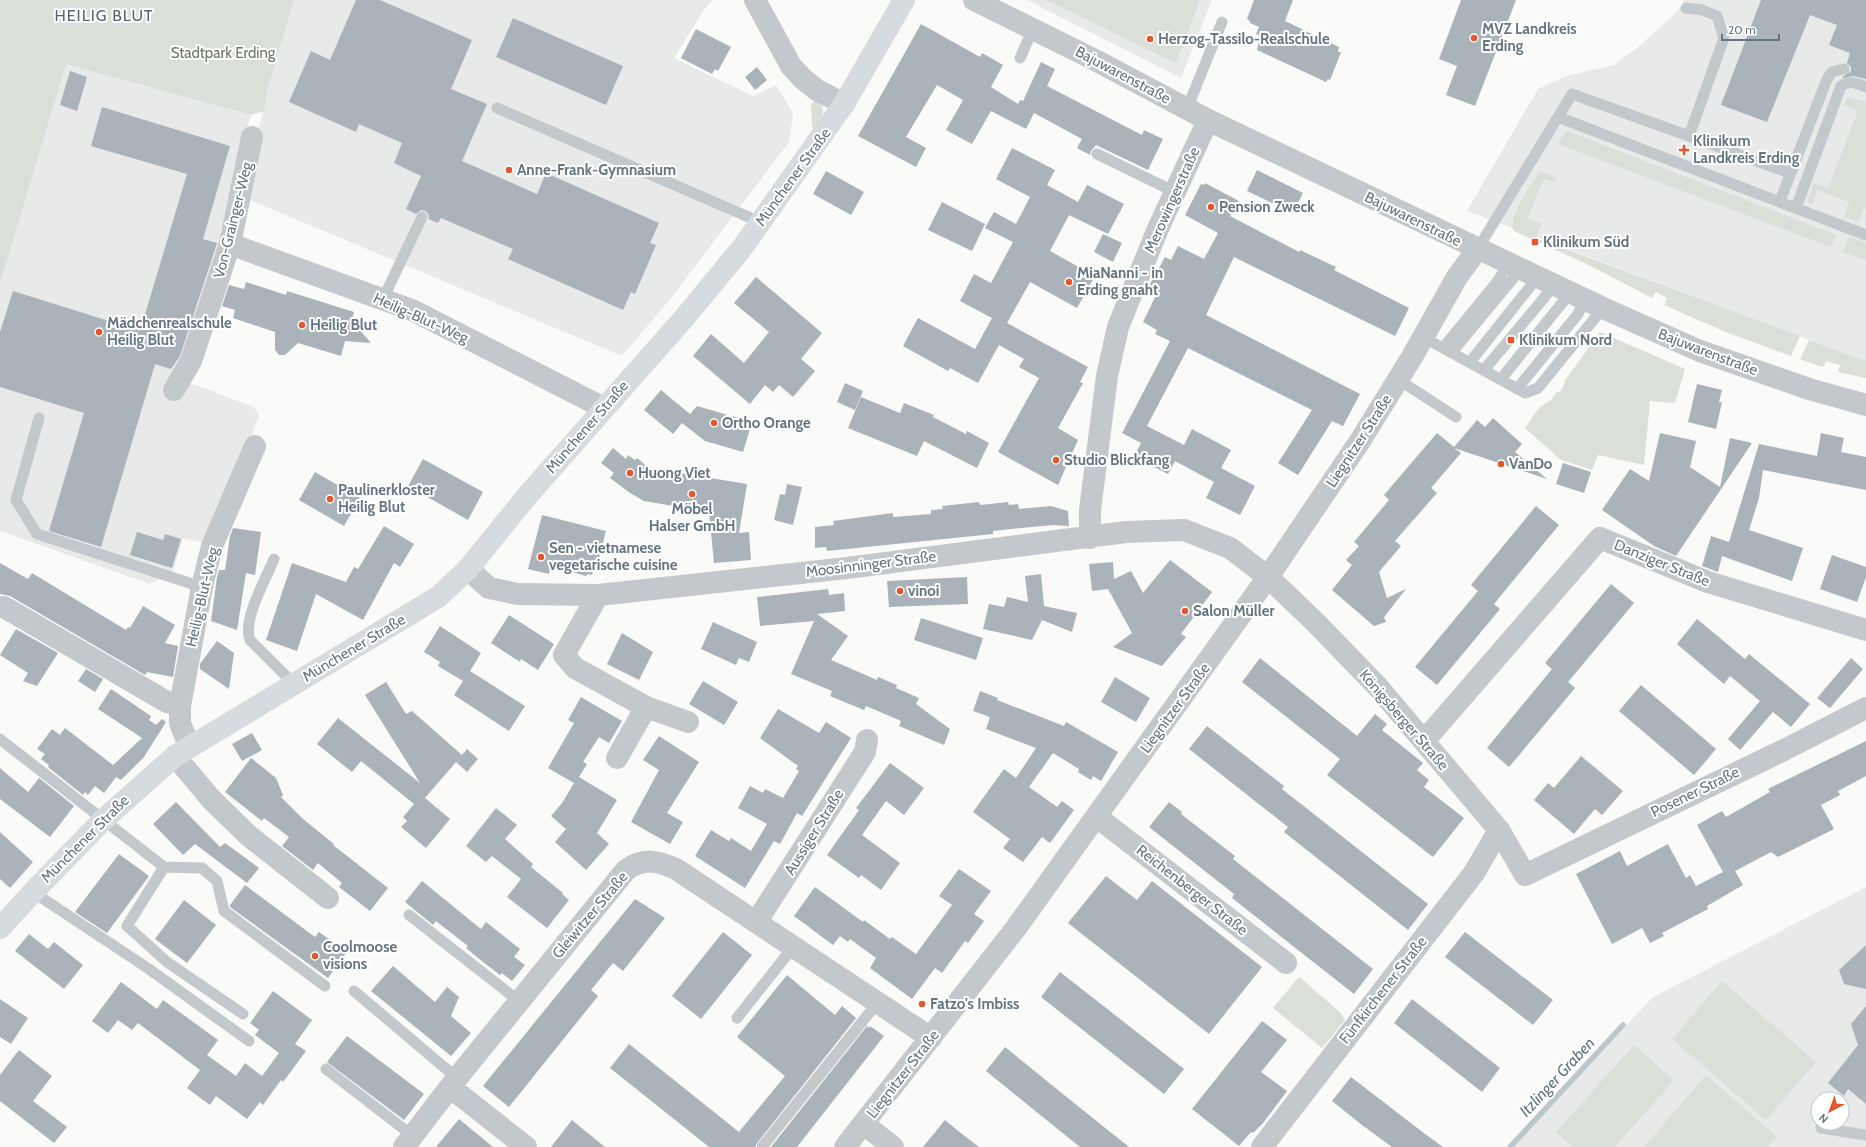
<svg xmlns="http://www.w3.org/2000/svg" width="1866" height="1147" font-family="Cabin,sans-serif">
	<rect width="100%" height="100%" fill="#fafaf8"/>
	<path fill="#e8e9e9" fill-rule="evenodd" d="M294,0H713L703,11L674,58L753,96L776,85L793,113L789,142L672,297L622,356L245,198L267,91Z
		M1027,0H1212L1181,78Z
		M1683,0H1866V361L1467,211L1538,89L1566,76L1614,65L1638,47L1675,14L1683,4Z
		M66,64L251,115L221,233L229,236L182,380L254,407L259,416L214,527L201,542L183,538L173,571L150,584L0,531V284Z
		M1866,887V1147H1512L1653,997ZM1818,1099H1842V1123H1818Z"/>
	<path fill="#dadfd7" d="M0,0H294L267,91L264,111L251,115L66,64L0,284Z
		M1046,0H1200L1176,63Z
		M1848,97L1866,102V209L1864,208L1858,222L1844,217L1849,202L1818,190L1812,205L1807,202L1814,183L1828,188L1858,111L1844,105Z
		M816,99C828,109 822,118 816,130L812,127L811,105Z
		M1567,131L1836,235L1831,247L1558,144Z
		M1540,171L1557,178L1554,182L1543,179L1528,218L1541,224L1536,238L1800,336L1791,356L1728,333L1664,305L1667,298L1656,292L1652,298L1593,267L1514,231C1506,218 1533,183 1540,171Z
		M1849,237L1866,243V260L1843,252Z
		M1600,332L1685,369L1675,403L1650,401L1644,465L1598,455L1592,470L1561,460L1525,428L1539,408L1551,400L1557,392H1560L1565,383L1564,382Z
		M1809,340L1866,361V378L1838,372L1840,365L1826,361L1824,366L1822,367L1800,359Z
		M1299,977L1341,1013L1345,1020L1322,1048L1273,1008Z
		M1722,981L1816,1062L1766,1120L1672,1039Z
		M1634,1045L1674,1080L1615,1147H1573L1556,1132Z
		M1706,1075L1777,1137L1768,1147H1644Z"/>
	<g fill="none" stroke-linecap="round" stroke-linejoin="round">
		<path stroke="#bbc7cb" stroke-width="5.5" d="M1510,1147L1623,1025"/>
	</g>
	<path fill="#aab3b9" d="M356,0H380L472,40L451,89L487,104L462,161L537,194L546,173L659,223L650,243L656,245L635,294L631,292L623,310L508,259L513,249L441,218L438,223L429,219L428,213L425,211L421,210L416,214L406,209L421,176L394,163L402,143L359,124L356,132L289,102L311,51L330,60Z
		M1254,0H1293L1285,21L1339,47L1338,52H1341L1330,80L1328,79L1326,82L1257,50L1260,36L1256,34L1259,27L1250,23V21L1247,19Z
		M1461,0H1516L1475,106L1446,95L1457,66L1439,59Z
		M1761,0H1866V79L1853,76L1841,78L1851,71V67L1847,63L1850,53L1829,45L1837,25L1810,15L1767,122L1721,105Z
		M513,18L623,66L606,105L496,57Z
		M921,24L980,57L982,53L1003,65L991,87L1018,104L1020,100L1023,101L1041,62L1055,69L1047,86L1142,135L1144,130L1163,139L1148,170L1096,145L1091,151L1090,155L1077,148L1082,139L1034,113L1026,129L991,111L972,144L946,130L963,100L937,85L906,137L926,148L916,167L858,136Z
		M696,29L731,47L718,71L715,69L712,74L681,58Z
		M757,67L767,80L755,90L745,77Z
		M70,71L87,77L77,111L60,105Z
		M102,107L230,146L203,239L217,243L180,356L171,369L155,364L101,547L49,531L84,413L0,387V332L13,291L112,322V320L141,328L187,174L91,146Z
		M1012,148L1055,170L1047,185L1078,202L1087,185L1124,204L1108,234L1069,215L1050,251L1095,276L1077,308L1030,282L1007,323L1088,367L1080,382L1083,383L1058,428L1078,440L1058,485L998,452L1039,378L1019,367L1024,359L999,345L978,383L950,368L948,371L903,346L918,318L975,349L992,318L960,301L974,274L991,283L1013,242L985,228L994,212L1016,224L1030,197L996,179Z
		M1257,170L1303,193L1293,213L1247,191Z
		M826,171L864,192L851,215L813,194Z
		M1205,183L1239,201L1230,216L1299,252L1300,250L1336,267L1334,270L1409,308L1395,336L1234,257L1206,315L1360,394L1343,426L1332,421L1298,475L1278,463L1312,410L1188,348L1147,426L1184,445L1192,429L1231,450L1221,468L1255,486L1240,515L1206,498L1214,482L1175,461L1168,474L1134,457L1141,443L1122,433L1170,341L1155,334L1157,330L1143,322L1158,291L1149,286L1165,257L1171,260L1178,246L1204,259L1218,233L1185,215L1201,184L1204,185Z
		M942,202L985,224L972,251L928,230Z
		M1103,234L1122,243L1113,262L1094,252Z
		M756,277L822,333L801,359L815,371L793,397L779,385L773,392L765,385L750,404L693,356L711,334L744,363L769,332L734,303Z
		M246,282L286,295L287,291L354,312L352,321L371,343L345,341L341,356L298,343L285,355H279L275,350V332L233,318L235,310L222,306L229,285L244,289Z
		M845,383L863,391L855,410L837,402Z
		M1697,384L1722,390L1719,402H1722L1716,429L1688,422Z
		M661,390L690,414L697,406L752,422L743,452L705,441L682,423L673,434L644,410Z
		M861,397L900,413L904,403L934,415L933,417L966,434L967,431L989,443L977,468L924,441L917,456L848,428Z
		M1493,418L1522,444L1515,452L1547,479L1454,448L1461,453L1431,488L1437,493L1395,541L1401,546L1379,572L1387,598L1406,589L1384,617L1386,622L1374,626L1332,590L1352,565L1346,560L1359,546L1354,542L1389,500L1384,495L1437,433L1454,447L1477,420L1485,427Z
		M1660,433L1696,441L1690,467L1720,487L1730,438L1752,443L1676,556L1654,546L1602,510L1630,469L1649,481Z
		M1821,433L1844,438L1841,452L1866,457V490L1763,470L1759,498L1749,530L1803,548L1792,581L1722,556L1718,572L1702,566L1711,536L1729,542L1759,444L1817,456Z
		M613,448L626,459L628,455L635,460L637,458L649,468L747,484L739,533L749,532L751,560L714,563L709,512L644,501L630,493L610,478L614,473L601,463Z
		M423,459L483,492L468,520L408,486Z
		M1563,463L1591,472L1584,493L1556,484Z
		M315,472L360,498L344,526L299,500Z
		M787,484L802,487L793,525L774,520L780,494L785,495Z
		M979,502L980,505L1008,502L1009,505L1018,504L1019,509L1051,506L1068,511L1069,526L1053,525L1021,528L993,531V534L827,551L826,547L815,548V527L834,525L833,521L893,513V517L931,514V510L943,509L942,506Z
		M1536,506L1559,525L1494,604L1500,609L1437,685L1415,667L1478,591L1471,585Z
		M542,515L606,531L598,562L596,561L592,575L588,574L586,576L551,566L549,574L528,569Z
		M384,526L414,544L400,567L394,563L363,620L316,594L297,651L266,640L292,563L346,582L354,567L358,569Z
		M233,528L261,532L255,575L246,573L237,630L211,621L217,577L219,570H225L230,536Z
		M137,532L163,540L165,534L181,539L172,568L130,555Z
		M1832,555L1866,567V577L1857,602L1820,589Z
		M1170,560L1212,592L1181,634L1186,637L1162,666L1113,647L1132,633L1108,589L1092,591L1089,564L1113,562L1114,579L1131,571L1143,593Z
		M0,563L28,579L32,573L126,630L128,627L130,628L143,606L175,625L165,643L178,646L173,677L147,672L145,675L10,596L0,594Z
		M1041,574L1044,606L1077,613L1072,632L1042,620L1032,640L983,629L989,604L1004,607L1007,597L1028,602L1025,576Z
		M967,577L968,604L889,607L887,581Z
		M1611,584L1634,603L1568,682L1575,688L1509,767L1487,748L1552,669L1545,663Z
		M828,589L829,595L844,593L845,611L817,614L848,636L831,660L877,680L878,677L897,685L896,688L919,698L916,704L950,729L944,745L899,726L901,721L866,706L864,710L830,696L832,691L791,674L814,621L760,626L757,597Z
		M509,615L554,644L538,670L521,659L520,662L491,643Z
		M921,618L983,638L976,660L914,640Z
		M1697,619L1745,659L1749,654L1810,704L1791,727L1773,712L1740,750L1728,739L1760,701L1730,676L1724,684L1677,644Z
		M713,622L757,642L749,662L739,658L736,665L701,649Z
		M440,626L481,653L470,671L525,706L509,731L454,695L463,681L438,666L440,662L424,652Z
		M16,629L58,653L37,686L23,681L28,673L0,655Z
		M622,633L653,652L639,680L607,664Z
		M217,641L234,653L229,689L200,669V664Z
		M1260,658L1357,736L1375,714L1387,724L1382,730L1423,763L1417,770L1429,780L1424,787L1464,818L1433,857L1327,775L1340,759L1242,682Z
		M1851,658L1863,669L1830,708L1817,698Z
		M86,669L103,679L95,692L78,681Z
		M1115,677L1150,698L1136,722L1101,702Z
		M703,681L738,702L724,725L689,704Z
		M386,682L406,714L412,711L462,755L467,749L478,759L467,772L456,762L425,798L450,819L426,848L401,827L407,821L403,817L414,804L361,761L352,772L317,744L338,718L420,783L365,695Z
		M1641,685L1716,749L1694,775L1619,711Z
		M111,689L151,716L149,720L156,725L162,719L166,722L144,757L121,780L116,777L104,793L95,786L88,795L85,792L83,795L48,767L49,765L41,759L45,754L37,749L52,729L60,735L65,728L113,765L142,738L98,709Z
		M980,691L998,698L997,700L1064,726L1066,722L1118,752L1101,781L1093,776L1091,780L1078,772L1079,769L1053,753L1029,787L1057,807L1062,801L1074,810L1050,843L1042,837L1023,862L1003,848L1010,839L973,812L1004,769L1016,778L1036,748L986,729L990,717L973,711Z
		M581,697L622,721L609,743L599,737L583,762L587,764L579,777L617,800L597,833L609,844L586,870L555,842L566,829L551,816L562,803L574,783L548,768L574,723L568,720Z
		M778,709L819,733L826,722L851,738L802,816L797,813L780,844L774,841L745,888L695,856L711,830L729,841L731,838L751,851L767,824L738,808L750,786L763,793L765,789L783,798L799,771L796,769L798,766L760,738Z
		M1207,726L1284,786L1282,789L1428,904L1408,930L1284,832L1288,827L1189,749Z
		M252,733L262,750L242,761L232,744Z
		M659,736L699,762L667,813L683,822L670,844L631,822L659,770L643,760Z
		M1866,741V776L1838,791L1840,795L1821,805L1834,829L1778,857L1771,852L1735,871L1743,885L1707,906L1708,909L1662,933L1664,936L1650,943L1642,928L1612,944L1576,874L1620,851L1627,866L1668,844L1686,878L1690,875L1696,886L1723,872L1697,825L1722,811L1726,817L1770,792L1768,789Z
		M1581,756L1623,791L1602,815L1595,809L1574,834L1534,800L1548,783L1554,788Z
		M251,758L276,778L283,795L281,797L303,819L334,844L333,845L388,888L370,911L339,887L342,883L318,863L313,870L282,846L289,837L264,818L262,821L225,792Z
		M890,763L924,788L904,815L886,801L862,835L900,863L881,890L861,875L859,878L827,855L859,810L856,808Z
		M0,768L28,792L39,778L74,806L50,837L0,799Z
		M176,802L220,847L225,843L259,868L247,883L195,844L183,855L153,824Z
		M1169,802L1182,812L1181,814L1235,856L1233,859L1373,969L1354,994L1232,898L1234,894L1149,827Z
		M496,808L517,825L505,839L533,864L531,867L563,893L562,894L569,900L547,928L507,897L521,879L492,856L486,862L466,846Z
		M0,832L33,862L10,888L0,879Z
		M119,854L149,876L107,933L75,912Z
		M959,869L991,891L974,914L984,921L968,943L965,941L942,973L935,968L912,999L870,968L876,958L850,939L848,942L840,936L833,945L794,916L815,887L863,922L864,920L890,939L892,937L916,954L952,905L939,896Z
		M1106,876L1137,900L1152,881L1262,967L1209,1034L1068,923Z
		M422,881L481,929L486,922L520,949L514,957L525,965L512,981L502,973L500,975L483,962L466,948L468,946L436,921L433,925L405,902Z
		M245,885L315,937L319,932L347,952L328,978L230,907V905Z
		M635,899L665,918L623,971L613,963L591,990L598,996L509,1107L483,1086Z
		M184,900L216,925L187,963L155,939Z
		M723,932L752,955L701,1019L672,996Z
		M1465,932L1553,1000L1533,1025L1445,957Z
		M29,934L48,949L54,942L83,965L64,989L15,951Z
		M1866,945V989L1844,984L1839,970Z
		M393,966L435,1002L447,987L459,997L451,1016L471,1033L451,1056L371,991Z
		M1060,972L1184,1069L1164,1094L1041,997Z
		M787,975L835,1015L842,1006L856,1018L757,1143L755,1147H709L610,1068L629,1044L739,1132L785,1076L737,1037Z
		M121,982L157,1009L163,1000L218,1040L207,1055L236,1076L245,1063L262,1076L279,1053L255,1035L259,1030L250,1023L273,991L312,1020L295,1044L306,1051L283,1082L281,1080L263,1105L260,1102L247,1119L216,1096L210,1105L187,1088L200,1070L138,1023L132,1030L118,1020L108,1033L92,1021Z
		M0,999L28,1018L11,1044L0,1037Z
		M1412,999L1500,1068L1482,1092L1394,1023Z
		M1866,1006V1104L1848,1089L1844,1096L1828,1083L1858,1045L1851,1024Z
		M1262,1021L1287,1040L1261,1072L1287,1091L1263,1123L1253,1133L1251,1132L1239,1146L1192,1109Z
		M867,1026L869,1028L870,1026L884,1036L797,1147H771Z
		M347,1036L424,1094L404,1120L327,1062Z
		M1005,1047L1079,1107L1129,1147H1080L1060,1131L986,1071Z
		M19,1050L52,1076L33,1101L67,1127L54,1143L0,1101V1075Z
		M1351,1077L1425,1134L1443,1147H1392L1362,1125L1332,1101Z
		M459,1119L493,1147H436Z
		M572,1120L584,1130L605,1147H551Z
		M945,1120L957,1130L979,1147H923Z"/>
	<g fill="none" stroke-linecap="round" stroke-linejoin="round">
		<path stroke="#c3c8cc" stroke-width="11" d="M1020,58L1033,29
			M497,108L760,222
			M1187,109L1222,22
			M1558,117L1866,235
			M1689,136L1784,171
			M1097,154L1175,192
			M1780,201L1827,79L1832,72L1844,69
			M1796,208L1841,86C1850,80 1856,83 1866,87
			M1477,250L1572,94L1689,136L1724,38L1717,16L1702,10L1686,8
			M383,299L422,217
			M1423,337L1525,393L1538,388L1603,308
			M1443,348L1497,282L1508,264
			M1452,352L1520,270
			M1470,362L1537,278
			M1484,370L1544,298L1553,285
			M1501,379L1570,293
			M1399,380L1456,417
			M1517,389L1578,314L1585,300
			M39,418L16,500L37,534L202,587
			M274,559C266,579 242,620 250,640L294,684
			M0,739L164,867L202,868L217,881L224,911L325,986
			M164,867L127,926L167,962L243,1014
			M33,892L149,969L249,1041
			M409,915L519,1001
			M354,991L457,1078
			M737,1018L794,946
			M326,1069L413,1136
			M1821,1128L1866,1135
			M762,1147L878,1002"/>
		<path stroke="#c3c8cc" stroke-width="22" d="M755,0L791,66L803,79L817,90L844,104
			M974,0L1097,61L1208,120L1603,308L1700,351L1809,389L1866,405
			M230,244L412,310L604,408
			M174,390L191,361L230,244L252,137
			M1090,538V510L1107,376L1118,327L1157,231L1208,120
			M468,569L489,588L518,594L598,595L847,568L1126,532L1184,530L1230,548L1268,577L1315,622L1378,687L1499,830L1525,875L1784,750L1866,708
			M598,595L564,655L575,668L646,707L688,722
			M4,607L167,702L180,706
			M1424,741L1600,538L1708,582L1866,630
			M189,746L180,723V706L202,587L212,546L255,446
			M175,756L211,799L249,836L328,898
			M617,758L646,707
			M1097,817L1286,963
			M757,921L865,752L867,740
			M450,1087L526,1147
			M864,1124L893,1147
			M404,1147L457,1078L626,870C644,857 658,861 676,869L931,1038
			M845,1147L1016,928L1268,577L1360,441L1412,357L1457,277L1477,250
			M1262,1147L1474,873L1499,830"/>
		<path stroke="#d6dbdf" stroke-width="22" d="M0,928L33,892L103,820L175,756L438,597L468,569L527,496L685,317L742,248L844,104L904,0"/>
	</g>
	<g fill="#e4572e" stroke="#fff" stroke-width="1.5">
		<circle cx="1474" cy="38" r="4"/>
		<circle cx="1150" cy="39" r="4"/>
		<path d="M1682 144h4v4h4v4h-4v4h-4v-4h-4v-4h4z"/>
		<circle cx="509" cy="170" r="4"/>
		<circle cx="1211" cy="207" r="4"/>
		<rect x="1531" y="238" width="8" height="8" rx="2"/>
		<circle cx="1069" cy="282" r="4"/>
		<circle cx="302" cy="325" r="4"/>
		<circle cx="99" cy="332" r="4"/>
		<rect x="1507" y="336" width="8" height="8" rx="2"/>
		<circle cx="714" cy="423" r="4"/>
		<circle cx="1056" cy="460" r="4"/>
		<circle cx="1501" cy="464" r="4"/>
		<circle cx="630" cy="473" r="4"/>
		<circle cx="692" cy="494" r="4"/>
		<circle cx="330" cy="499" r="4"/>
		<circle cx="541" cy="557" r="4"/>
		<circle cx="900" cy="591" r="4"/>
		<circle cx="1185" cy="611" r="4"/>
		<circle cx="315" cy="956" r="4"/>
		<circle cx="922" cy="1004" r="4"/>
	</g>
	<g text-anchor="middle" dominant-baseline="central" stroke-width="4" stroke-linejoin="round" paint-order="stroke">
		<g font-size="15" font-weight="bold" fill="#657683" stroke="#fff" text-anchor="start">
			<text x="1482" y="29">MVZ Landkreis<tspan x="1482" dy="17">Erding</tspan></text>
			<text x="1158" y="39">Herzog-Tassilo-Realschule</text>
			<text x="1693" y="141">Klinikum<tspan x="1693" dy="17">Landkreis Erding</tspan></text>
			<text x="517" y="170">Anne-Frank-Gymnasium</text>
			<text x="1219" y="207">Pension Zweck</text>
			<text x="1543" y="242">Klinikum Süd</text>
			<text x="1077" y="273">MiaNanni - in<tspan x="1077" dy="17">Erding gnaht</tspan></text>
			<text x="107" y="323">Mädchenrealschule<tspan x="107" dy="17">Heilig Blut</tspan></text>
			<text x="310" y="325">Heilig Blut</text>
			<text x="1519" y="340">Klinikum Nord</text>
			<text x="722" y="423">Ortho Orange</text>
			<text x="1064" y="460">Studio Blickfang</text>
			<text x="1509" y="464">VanDo</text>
			<text x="638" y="473">Huong Viet</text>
			<text x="338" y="490">Paulinerkloster<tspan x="338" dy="17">Heilig Blut</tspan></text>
			<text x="692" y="509" text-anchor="middle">Möbel<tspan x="692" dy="17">Halser GmbH</tspan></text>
			<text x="549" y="548">Sen - vietnamese<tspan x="549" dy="17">vegetarische cuisine</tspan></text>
			<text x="908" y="591">vinoi</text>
			<text x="1193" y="611">Salon Müller</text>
			<text x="323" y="947">Coolmoose<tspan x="323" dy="17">visions</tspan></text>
			<text x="930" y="1004">Fatzo's Imbiss</text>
		</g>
		<g font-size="15" fill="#687a64" stroke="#fff">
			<text x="223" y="53">Stadtpark Erding</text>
		</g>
		<g font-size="15" fill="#657683" stroke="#fff">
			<text transform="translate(1123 75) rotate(28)">Bajuwarenstraße</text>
			<text transform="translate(793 177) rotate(-54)">Münchener Straße</text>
			<text transform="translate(1172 200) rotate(-66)">Merowingerstraße</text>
			<text transform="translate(1413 219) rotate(26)">Bajuwarenstraße</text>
			<text transform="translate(233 220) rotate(-76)">Von-Grainger-Weg</text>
			<text transform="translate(421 318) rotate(24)">Heilig-Blut-Weg</text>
			<text transform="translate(1708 352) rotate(21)">Bajuwarenstraße</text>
			<text transform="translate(587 427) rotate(-49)">Münchener Straße</text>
			<text transform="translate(1359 441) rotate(-57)">Liegnitzer Straße</text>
			<text transform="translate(1662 563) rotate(22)">Danziger Straße</text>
			<text transform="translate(871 564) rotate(-7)">Moosinninger Straße</text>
			<text transform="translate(202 597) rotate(-77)">Heilig-Blut-Weg</text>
			<text transform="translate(354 648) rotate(-31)">Münchener Straße</text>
			<text transform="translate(1175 708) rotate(-54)">Liegnitzer Straße</text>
			<text transform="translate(1404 720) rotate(49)">Königsberger Straße</text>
			<text transform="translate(1695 792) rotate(-26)">Posener Straße</text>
			<text transform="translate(814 832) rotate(-58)">Aussiger Straße</text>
			<text transform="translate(85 839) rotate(-45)">Münchener Straße</text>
			<text transform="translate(1192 890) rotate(38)">Reichenberger Straße</text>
			<text transform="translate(590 915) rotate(-50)">Gleiwitzer Straße</text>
			<text transform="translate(1383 990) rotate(-52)">Fünfkirchener Straße</text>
			<text transform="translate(903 1074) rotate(-52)">Liegnitzer Straße</text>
		</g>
		<g font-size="16" letter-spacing="1" fill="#57646e" stroke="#fff">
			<text x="104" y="15">HEILIG BLUT</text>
		</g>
		<g font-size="16" font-style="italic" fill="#60757c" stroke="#fff">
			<text transform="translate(1557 1077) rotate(-47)">Itzlinger Graben</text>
		</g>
	</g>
	<g transform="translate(1830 1111) rotate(221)"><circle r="19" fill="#ffffff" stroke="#c1c8cd"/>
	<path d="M0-3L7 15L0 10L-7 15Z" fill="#e4572e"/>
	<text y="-6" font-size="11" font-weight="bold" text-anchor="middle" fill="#657683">N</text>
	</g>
	<path d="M1722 34v6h57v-6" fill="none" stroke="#657683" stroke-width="2"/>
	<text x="1728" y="34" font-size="12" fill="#657683" stroke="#ffffff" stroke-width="3" paint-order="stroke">20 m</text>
</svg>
